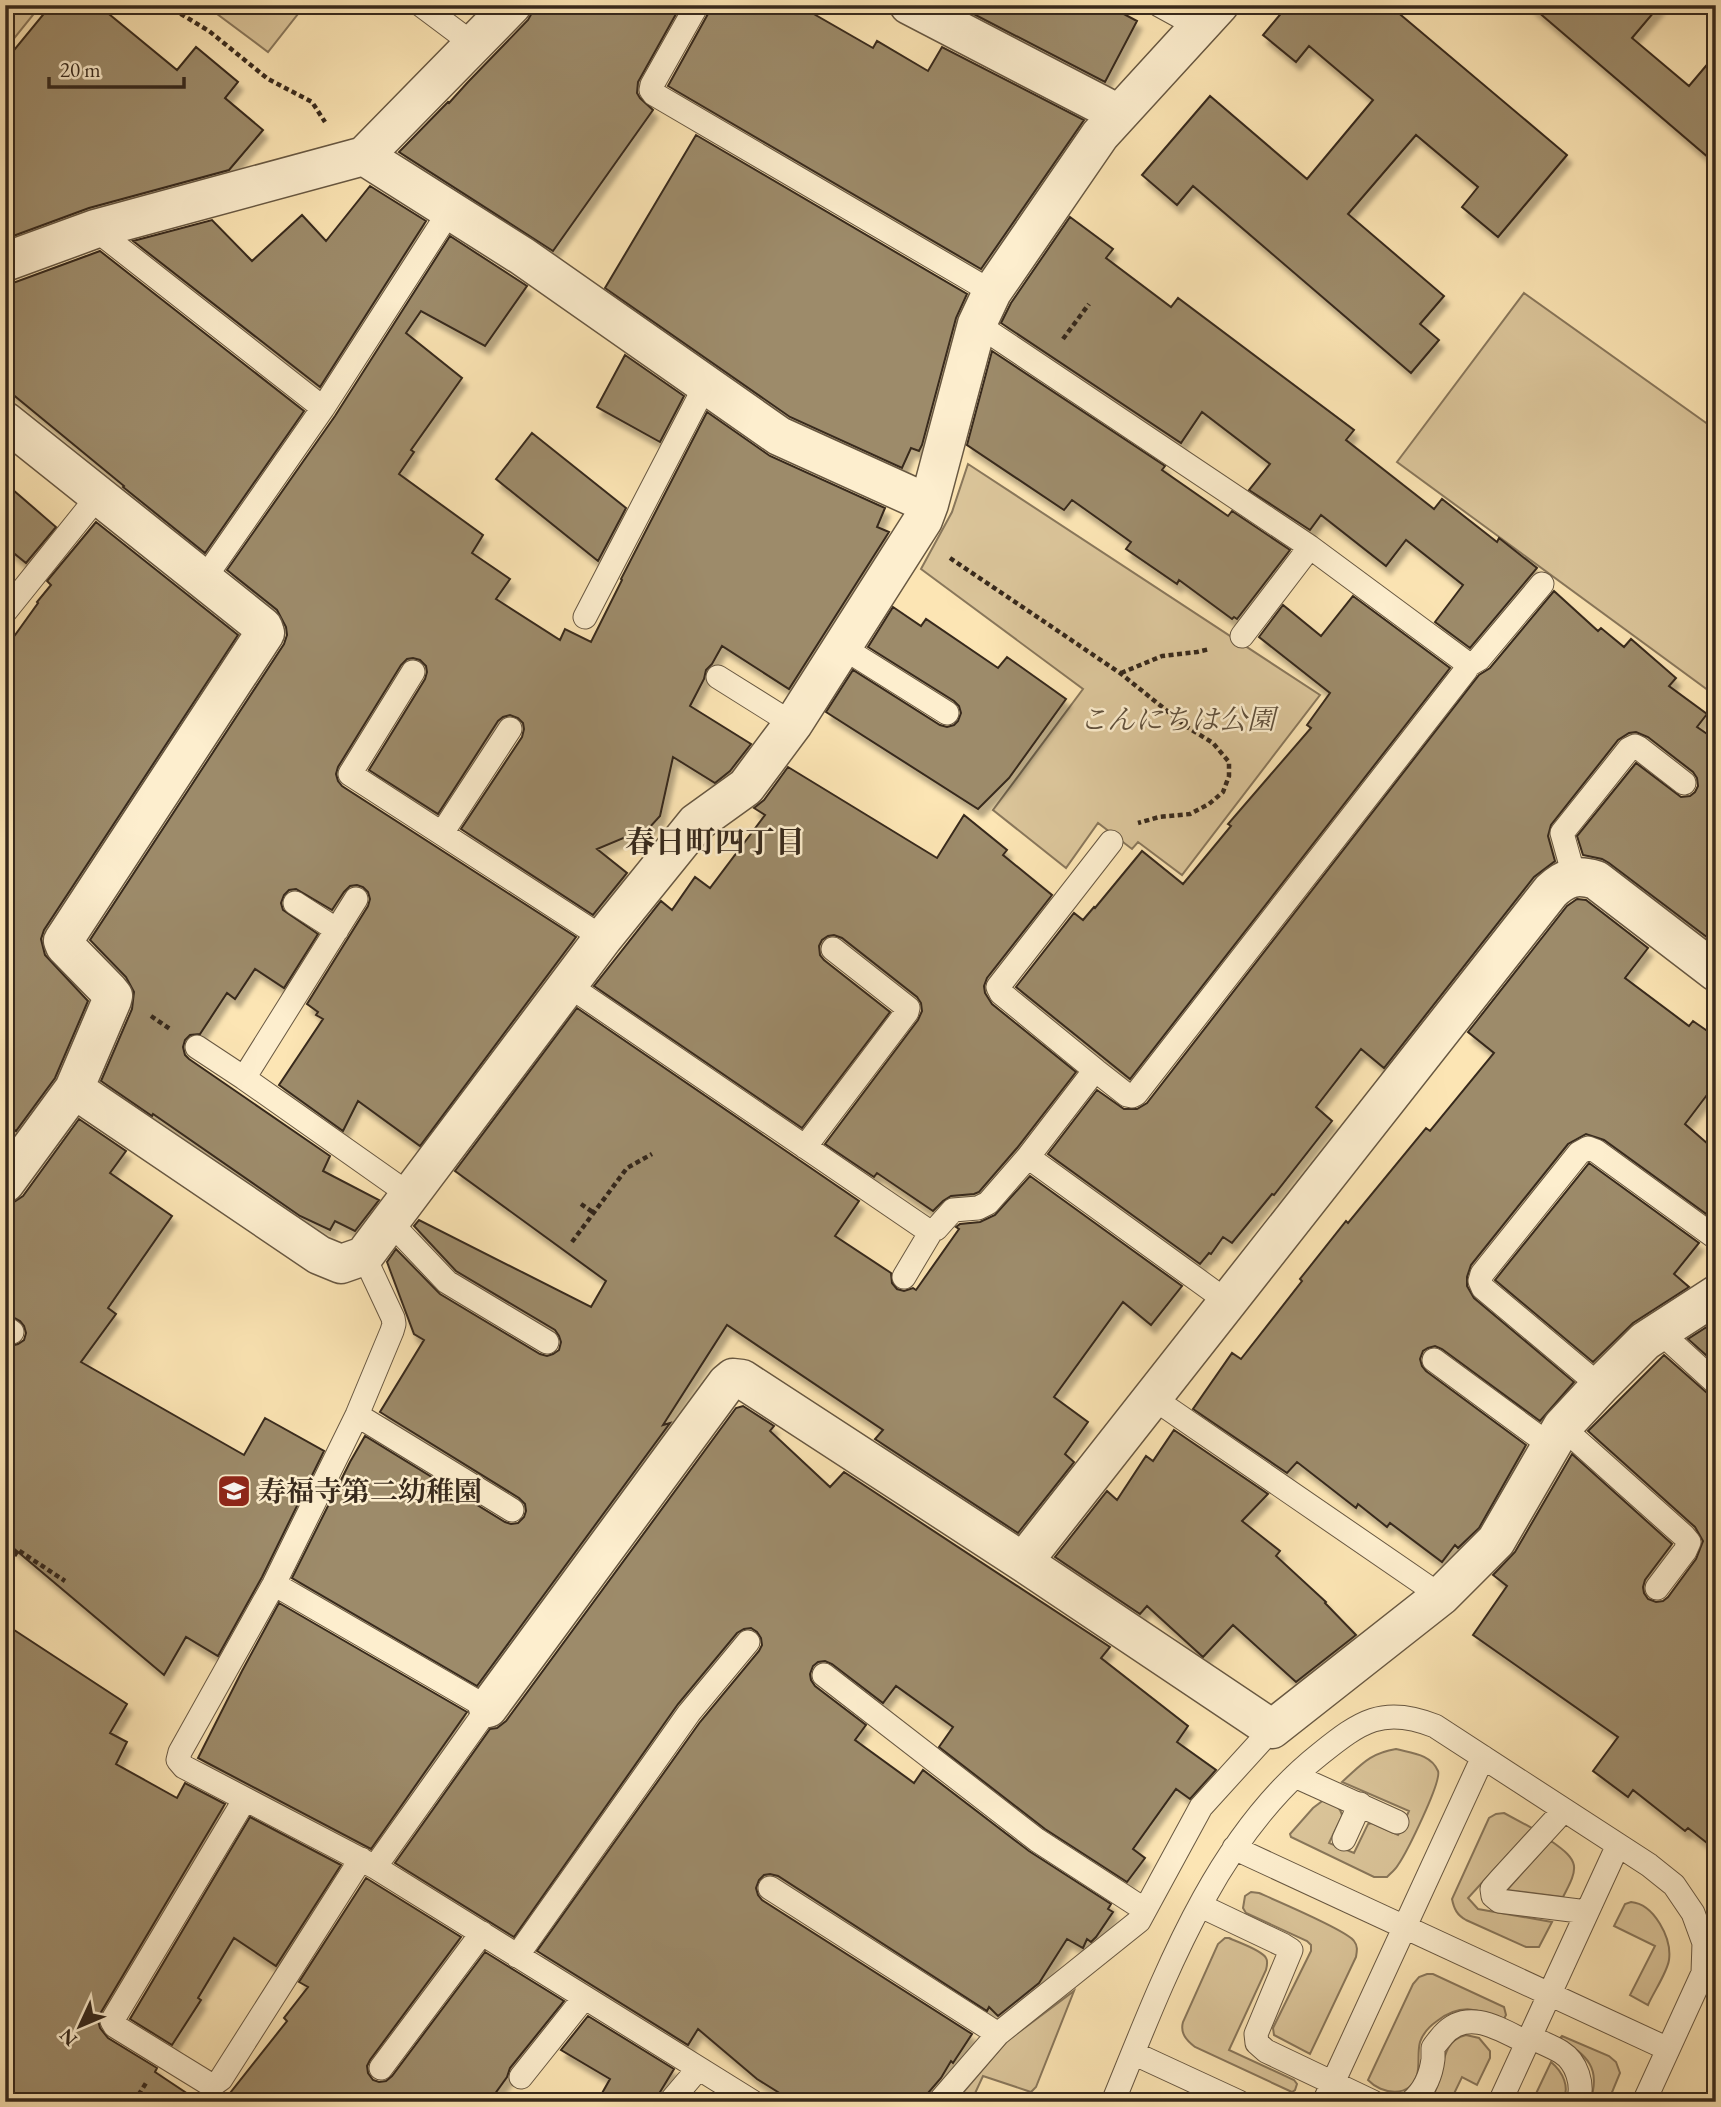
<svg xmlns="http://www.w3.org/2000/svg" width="1721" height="2107" font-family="'EB Garamond','Noto Serif JP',serif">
	<defs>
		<filter id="shadow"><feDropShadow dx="4.5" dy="8" stdDeviation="2" flood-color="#0004"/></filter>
	</defs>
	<rect width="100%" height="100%" fill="#fce5b4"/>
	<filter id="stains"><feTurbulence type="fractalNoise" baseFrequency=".00286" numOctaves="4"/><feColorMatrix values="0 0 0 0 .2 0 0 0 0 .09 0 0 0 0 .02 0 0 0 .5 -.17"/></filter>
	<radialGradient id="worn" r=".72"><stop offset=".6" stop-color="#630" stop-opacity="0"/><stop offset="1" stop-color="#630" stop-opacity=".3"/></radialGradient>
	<path fill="#dbc59a" stroke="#89775b" stroke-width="2" d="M5,5H41L8,46L5,44Z
		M205,5H305L268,52Z
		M1524,293L1716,430V696L1397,462Z
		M968,464L1320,695L1182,875L1138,842L1132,849L1098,823L1066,868L993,810L1083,689L921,569L952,512Z
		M1396,1749C1411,1753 1431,1754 1438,1771C1442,1781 1407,1852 1398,1865C1395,1870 1391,1873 1387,1877H1374L1291,1837L1290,1834L1313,1808L1325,1799C1333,1803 1341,1807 1342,1816L1329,1843L1354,1853L1368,1824L1372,1823L1398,1835L1409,1811L1342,1782C1361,1765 1370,1753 1396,1749Z
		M1504,1813L1532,1828L1468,1898L1478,1909L1552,1922L1539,1947H1526L1466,1920C1457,1915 1454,1909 1452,1899L1489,1818L1496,1814Z
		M1551,1841C1580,1861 1579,1867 1563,1897L1507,1890Z
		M1251,1892L1259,1893C1275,1900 1348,1931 1354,1941C1358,1946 1357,1951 1356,1957L1310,2054L1274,2035L1273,2028L1311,1951V1945L1307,1941L1246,1913L1243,1908L1245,1896Z
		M1631,1902C1654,1904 1672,1938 1669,1960C1667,1973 1653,1993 1648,2005L1630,1995L1655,1946L1614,1926L1625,1904Z
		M1225,1938H1229C1237,1942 1262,1950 1266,1958C1268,1961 1267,1966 1266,1970L1229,2050L1294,2080L1297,2084L1295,2090L1292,2092L1195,2047C1186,2040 1180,2033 1183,2022L1218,1944Z
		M1427,1974H1433L1504,2007L1506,2015L1503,2021C1479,2008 1460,2003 1437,2021C1430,2026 1423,2033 1420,2042C1417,2053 1420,2064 1417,2075C1410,2098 1382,2095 1368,2080L1413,1984L1419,1977Z
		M1074,1991L1036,2087L1031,2092L983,2076L971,2102H955L1007,2041Z
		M1466,2035L1479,2038L1490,2051V2058L1477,2085L1462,2077L1450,2102H1429C1447,2079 1436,2042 1466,2035Z
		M1562,2036L1609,2056L1616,2062L1620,2073L1608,2102H1590C1602,2066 1586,2056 1560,2038Z
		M1551,2062C1563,2072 1570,2087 1563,2101L1532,2102Z"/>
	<path fill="#9d8b6b" stroke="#37291c" stroke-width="2" filter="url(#shadow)" d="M51,5H98L177,70L196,47L238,82L225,98L263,130L229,170L89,208L5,239V61Z
		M533,5H681L638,82L637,93L640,98L653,110L553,251L399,152L448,102L449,103L468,82L528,20L533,11Z
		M711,5H798L873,48L877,41L928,71L942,47L1084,120L981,269L668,86L709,12Z
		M966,5H1107L1137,21L1105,82L964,9Z
		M1288,5H1389L1567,155L1498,237L1462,207L1478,187L1416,135L1348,214L1444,296L1420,324L1439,340L1411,373L1193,186L1177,205L1142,175L1210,96L1307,179L1373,100L1309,46L1296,62L1263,35Z
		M1530,5H1660L1632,38L1689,86L1716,54V164Z
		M696,135L967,294L956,318L922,445L919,451L911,448L902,468L790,417L605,288Z
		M370,186L426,221L320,387L133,241L212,220L252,261L302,215L326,241Z
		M1070,217L1113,249L1106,258L1171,307L1178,298L1354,430L1346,440L1434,509L1442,499L1497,542L1499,538L1537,568L1470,648L1435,622L1463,585L1406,540L1386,566L1321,515L1310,530L1249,490L1270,464L1202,412L1181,443L1001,323L1011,303Z
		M450,236L527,286L485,346L421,311L406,333L462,378L411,450L414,452L399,474L483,535L472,553L510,579L496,599L560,640L565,629L591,642L622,580L621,579L707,412L770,456L885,508L877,527L889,532L789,689L722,646L712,664L706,670L704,679L690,706L751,744L730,771L715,783L673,757L660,816L650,827L597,849L627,873L593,915L461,829L522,737L524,729L523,723L518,718L510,715L503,717L498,721L438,814L369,770L425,679L427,672L426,666L420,660L413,658L407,659L401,665L338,767L336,774L338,781L342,786L576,937L420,1146L358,1101L343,1131L279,1085L323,1019L316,1015L318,1012L307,1004L368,906L370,899L368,892L363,887L357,885L350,886L344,892L332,910L296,889L289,890L284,895L281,903L283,910L318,934L284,988L255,969L235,999L227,993L200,1034L190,1035L185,1040L183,1047L185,1055L189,1059L330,1156L323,1171L379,1200L355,1231L335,1221L330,1230L300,1216L153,1114L152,1116L101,1081L132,1009L134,992L126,977L90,940L284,644L287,635L286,627L277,610L227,570L335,416Z
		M100,251L304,411L205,553L123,487L124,486L5,388V283H13Z
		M992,351L1165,466L1162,470L1228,516L1232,511L1290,550L1237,619L1234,617L1232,619L1179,580L1177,584L1126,549L1131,542L1072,500L1064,510L967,445Z
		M625,355L684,396L660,442L597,407Z
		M532,433L626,508L598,561L496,479Z
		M5,483L56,527L26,563L5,546Z
		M96,522L238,635L44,930L41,939L45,955L88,1001L55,1078L16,1131L5,1123V649L38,603L37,602L51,585L47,581Z
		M1554,591L1598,631L1601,628L1624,647L1631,639L1676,678L1669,686L1707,714L1697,727L1716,740V944L1609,863L1602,859L1583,855L1577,836L1636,763L1681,797L1690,796L1695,792L1698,786L1697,778L1693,772L1648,737L1636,732L1629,733L1618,740L1551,825L1548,836L1555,861L1534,877L1384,1068L1361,1049L1316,1107L1332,1121L1274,1195L1272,1194L1232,1243L1223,1237L1211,1254L1209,1253L1200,1264L1048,1154L1097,1090L1124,1109H1137L1147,1103L1479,675L1490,668Z
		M1353,596L1450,668L1130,1079L1016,987L1074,913L1083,920L1094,907L1095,908L1142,851L1183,884L1231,826L1228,824L1311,728L1307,725L1330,693L1259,637L1283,605L1321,636Z
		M893,607L921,626L926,619L998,668L1007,657L1066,699L1009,778L978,809L826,712L853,670L940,725L947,727L954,725L958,721L961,713L959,706L954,701L868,647Z
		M788,767L937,858L964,815L1007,850L1003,855L1052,895L987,978L984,986L985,993L992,1004L1076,1072L1017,1148L979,1192L974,1194L951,1196L943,1201L933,1211L877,1173L874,1177L825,1144L918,1020L922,1011L921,1003L917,997L842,938L834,935L828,936L822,940L819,946L820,955L824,960L890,1012L802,1128L594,986L661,901L672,910L695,877L710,888L765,815L754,808L764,800Z
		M1577,899L1586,900L1648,948L1625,978L1689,1026L1693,1021L1716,1037V1083L1685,1124L1716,1151V1221L1604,1140L1586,1134L1568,1144L1471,1265L1467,1277V1286L1474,1298L1574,1382L1540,1421L1442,1349L1435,1346L1428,1348L1423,1351L1420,1359L1422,1366L1426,1371L1526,1445L1479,1528L1458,1548L1455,1545L1442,1562L1390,1523L1387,1527L1358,1504L1356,1508L1297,1462L1287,1473L1193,1409L1232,1353L1241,1359L1302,1281L1300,1279L1346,1221L1348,1223L1426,1128L1430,1131L1494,1053L1468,1032L1567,906Z
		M577,1008L859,1201L835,1236L891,1273L892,1283L897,1289L904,1291L913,1288L916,1290L959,1229L956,1227L960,1224L980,1222L995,1215L1030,1176L1182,1286L1151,1325L1123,1302L1054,1397L1088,1422L1065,1454L1074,1462L1018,1533L875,1439L883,1430L727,1325L663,1425L670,1423L477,1686L292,1578L350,1462L365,1436L505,1522L511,1524L518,1523L524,1517L526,1511L525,1504L519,1498L380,1412L424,1340L414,1334L387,1262L396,1249L440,1294L540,1354L547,1356L553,1354L559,1350L561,1342L559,1336L555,1330L456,1271L414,1226L419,1220L591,1307L606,1281L455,1171Z
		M79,1119L126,1151L110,1173L172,1216L108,1308L116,1314L81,1362L244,1455L265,1418L324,1451L262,1577L218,1656L186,1637L164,1675L5,1541V1344L11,1346L18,1344L24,1340L26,1333L24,1326L20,1321L5,1313V1211L11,1204L23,1196Z
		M1589,1163L1699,1243L1674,1274L1689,1287L1633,1323L1593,1362L1495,1280Z
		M1716,1321V1364L1688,1339Z
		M1664,1355L1707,1393L1716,1397V1850L1688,1828L1685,1831L1633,1790L1628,1797L1593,1771L1618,1737L1473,1635L1507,1586L1493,1575L1515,1552L1572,1454L1672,1544L1645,1580L1643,1587L1644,1593L1648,1599L1656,1602L1663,1601L1668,1597L1696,1559L1703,1541L1695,1527L1588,1431Z
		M743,1406L774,1426L770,1431L830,1487L844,1472L1110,1647L1101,1658L1188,1726L1177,1742L1216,1770L1190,1799L1176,1789L1133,1849L1145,1858L1127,1882L1045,1829L939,1747L953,1727L896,1686L883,1703L832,1664L825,1661L818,1662L813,1666L810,1674L811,1680L815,1686L866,1725L855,1740L914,1783L923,1770L1029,1851L1111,1904L1108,1909L1113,1912L1096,1937L1091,1942L1087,1939L1083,1948L1067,1939L1039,1983L998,2016L989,2007L987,2011L778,1876L770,1874L764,1875L759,1880L756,1888L758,1895L762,1900L972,2034L953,2063L951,2061L941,2078L928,2093L925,2102H794L757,2079L698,2029L688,2045L537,1951L700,1722L759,1651L762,1645L761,1638L757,1632L751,1628L744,1629L737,1633L678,1704L514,1937L395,1863L490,1729L497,1728L506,1721L736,1408Z
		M1174,1430L1268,1494L1242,1521L1280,1551L1276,1556L1326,1602L1325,1603L1356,1635L1296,1682L1233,1625L1203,1657L1147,1606L1140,1614L1055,1557L1107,1491L1117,1500L1146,1456L1153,1461Z
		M279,1603L467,1712L371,1849L198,1758L242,1671Z
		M5,1624L127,1704L110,1733L127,1742L116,1764L177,1798L185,1783L225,1804L100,2014L98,2020L100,2028L108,2038L157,2068L155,2072L200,2102H5Z
		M250,1817L341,1865L276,1966L234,1938L198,1998L201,2000L172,2045L130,2019Z
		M366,1878L461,1937L370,2060L367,2066L368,2073L373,2080L379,2082L386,2081L392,2076L485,1952L564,2001L510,2068L507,2077L489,2102H223L287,2021L284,2018L308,1987L299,1982Z
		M588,2016L674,2069L654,2102H597L610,2079L561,2050Z"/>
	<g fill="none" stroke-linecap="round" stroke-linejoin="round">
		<g stroke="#685842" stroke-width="25">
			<path id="service" d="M421,5L473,44
				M697,5L652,85L651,90L654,94L992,292
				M1159,5L1199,27
				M95,229L323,408
				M977,324L1310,547L1464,661L1467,666
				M204,579L323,408L449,212
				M5,612L99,495
				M585,617L705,386
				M1242,636L1310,547
				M842,647L947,713
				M413,672L350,774L603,938
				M718,677L793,724
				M442,833L510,729
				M1574,876L1562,833L1629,749L1635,746L1639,748L1684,783
				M295,903L337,930
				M568,985L927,1230L936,1229L953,1210L978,1208L988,1203L1028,1157L1095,1070L1127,1095L1132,1096L1136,1094L1466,670L1467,666L1479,659L1542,584
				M197,1047L244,1078L410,1195
				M1095,1070L1001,993L998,987L1111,842
				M244,1078L356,899
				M805,1147L907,1012L908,1008L833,949
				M1028,1157L1228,1302
				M390,1222L447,1282L547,1342
				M364,1256L393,1318L394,1324L392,1331L357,1415L274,1584L180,1752L178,1760L184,1767L375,1867L753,2102
				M904,1277L932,1230
				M5,1327L12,1332
				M1659,1331L1716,1383
				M1434,1360L1551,1446
				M1600,1386L1483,1288L1480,1281L1482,1274L1579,1153L1588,1148L1596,1151L1716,1238
				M1153,1398L1441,1596
				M357,1415L512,1510
				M1562,1427L1684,1536L1689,1542L1685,1551L1657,1588
				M274,1584L488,1708L375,1867
				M824,1675L1037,1840L1145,1910
				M1295,1776L1397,1822
				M245,1799L112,2021L115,2026L206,2082L214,2084L221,2079L361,1859
				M1564,1810L1499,1881L1492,1889L1493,1896L1499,1901L1587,1912
				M1344,1839L1360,1804
				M1234,1848L1668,2049
				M770,1888L998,2034
				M1201,1906L1283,1945L1291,1950L1256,2034L1257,2043L1266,2051L1373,2102
				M517,1956L689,1713L748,1642
				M1530,2037C1540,2042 1551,2046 1561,2052C1577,2062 1584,2085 1578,2102
				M1133,2053L1239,2102
				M381,2068L482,1933
				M521,2077L584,1998
				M670,2102L698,2069
				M939,2102L998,2034L1139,1921L1201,1807L1272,1729
				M1113,2102C1163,1980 1214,1838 1320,1754C1360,1722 1383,1705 1435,1726L1649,1865L1674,1885L1693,1913L1704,1943L1703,1973L1644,2102
				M1324,2102L1483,1757
				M1411,2102C1424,2091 1431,2076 1433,2059C1433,2057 1433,2050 1433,2048C1435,2044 1440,2039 1443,2035C1468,2007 1501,2030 1528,2043
				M1500,2102L1618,1845"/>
		</g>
		<g stroke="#685842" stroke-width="41">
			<path id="minor" d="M909,5L1119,114
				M364,156L522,256L779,436L929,504
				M5,262L95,229L364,156L512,5
				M5,421L263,627L265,633L63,941L65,946L109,991L113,996L112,1000L74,1089L5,1183
				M74,1089L319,1255L341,1264L364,1256L603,938L696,823L746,787L793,724L923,520L929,504L977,324L992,292L1100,135L1219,5
				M1023,1562L1551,891C1566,877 1577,874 1596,880L1716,972
				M488,1708L727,1383L733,1378L742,1379L1023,1562L1272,1729L1441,1596L1496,1541L1562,1427L1600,1386L1645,1341L1716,1295"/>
		</g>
		<path stroke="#37291c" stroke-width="4.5" stroke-dasharray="5 3.5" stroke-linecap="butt" d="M166,5L209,31L268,79L312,102L325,122
			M1063,339L1089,304
			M950,558L1120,673L1187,727L1213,743L1229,762V776L1223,792L1209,804L1190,814L1159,817L1138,823
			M1121,673L1162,656L1197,652L1210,649
			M151,1016L170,1029
			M581,1204L594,1213
			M572,1242L627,1168L652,1154
			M5,1570L18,1550L65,1581
			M134,2102L146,2083"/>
		<use href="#service" stroke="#fdeece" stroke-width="23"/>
		<use href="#minor" stroke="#fdeece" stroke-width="38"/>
	</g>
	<defs>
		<g id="school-square" transform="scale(1.75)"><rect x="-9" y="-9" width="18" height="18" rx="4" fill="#8f2418" stroke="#fdeece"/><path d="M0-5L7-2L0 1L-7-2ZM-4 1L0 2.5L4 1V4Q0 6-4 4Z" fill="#fff"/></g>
	</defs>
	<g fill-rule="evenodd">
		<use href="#school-square" x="234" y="1491"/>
	</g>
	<g text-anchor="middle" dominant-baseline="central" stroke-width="5" stroke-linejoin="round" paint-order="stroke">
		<g font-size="28" font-style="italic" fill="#60503c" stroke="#fdeece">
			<text x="1177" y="719">こんにちは公園</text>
		</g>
		<g font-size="28" font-weight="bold" fill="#37291c" stroke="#fdeece" text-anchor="start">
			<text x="258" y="1491">寿福寺第二幼稚園</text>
		</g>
		<g font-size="30" font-weight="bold" fill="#37291c" stroke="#fdeece">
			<text x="715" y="841">春日町四丁目</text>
		</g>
	</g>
	<rect width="1721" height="2107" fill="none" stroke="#fce5b4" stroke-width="28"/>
	<rect x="7" y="7" width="1707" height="2093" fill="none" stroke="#37291c" stroke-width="3.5"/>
	<rect x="14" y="14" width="1693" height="2079" fill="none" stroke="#37291c" stroke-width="2"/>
	<g transform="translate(80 2026) rotate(226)" stroke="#fdeece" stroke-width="5" paint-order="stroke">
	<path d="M0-5L12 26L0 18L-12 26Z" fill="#37291c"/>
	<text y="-10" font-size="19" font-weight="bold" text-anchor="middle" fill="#37291c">N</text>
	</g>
	<path d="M49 77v10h135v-10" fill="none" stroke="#37291c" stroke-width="3.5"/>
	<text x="60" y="77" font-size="21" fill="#37291c" stroke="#fdeece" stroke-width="5" paint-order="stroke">20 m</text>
	<rect width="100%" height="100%" filter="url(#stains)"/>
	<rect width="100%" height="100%" fill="url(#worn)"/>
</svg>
